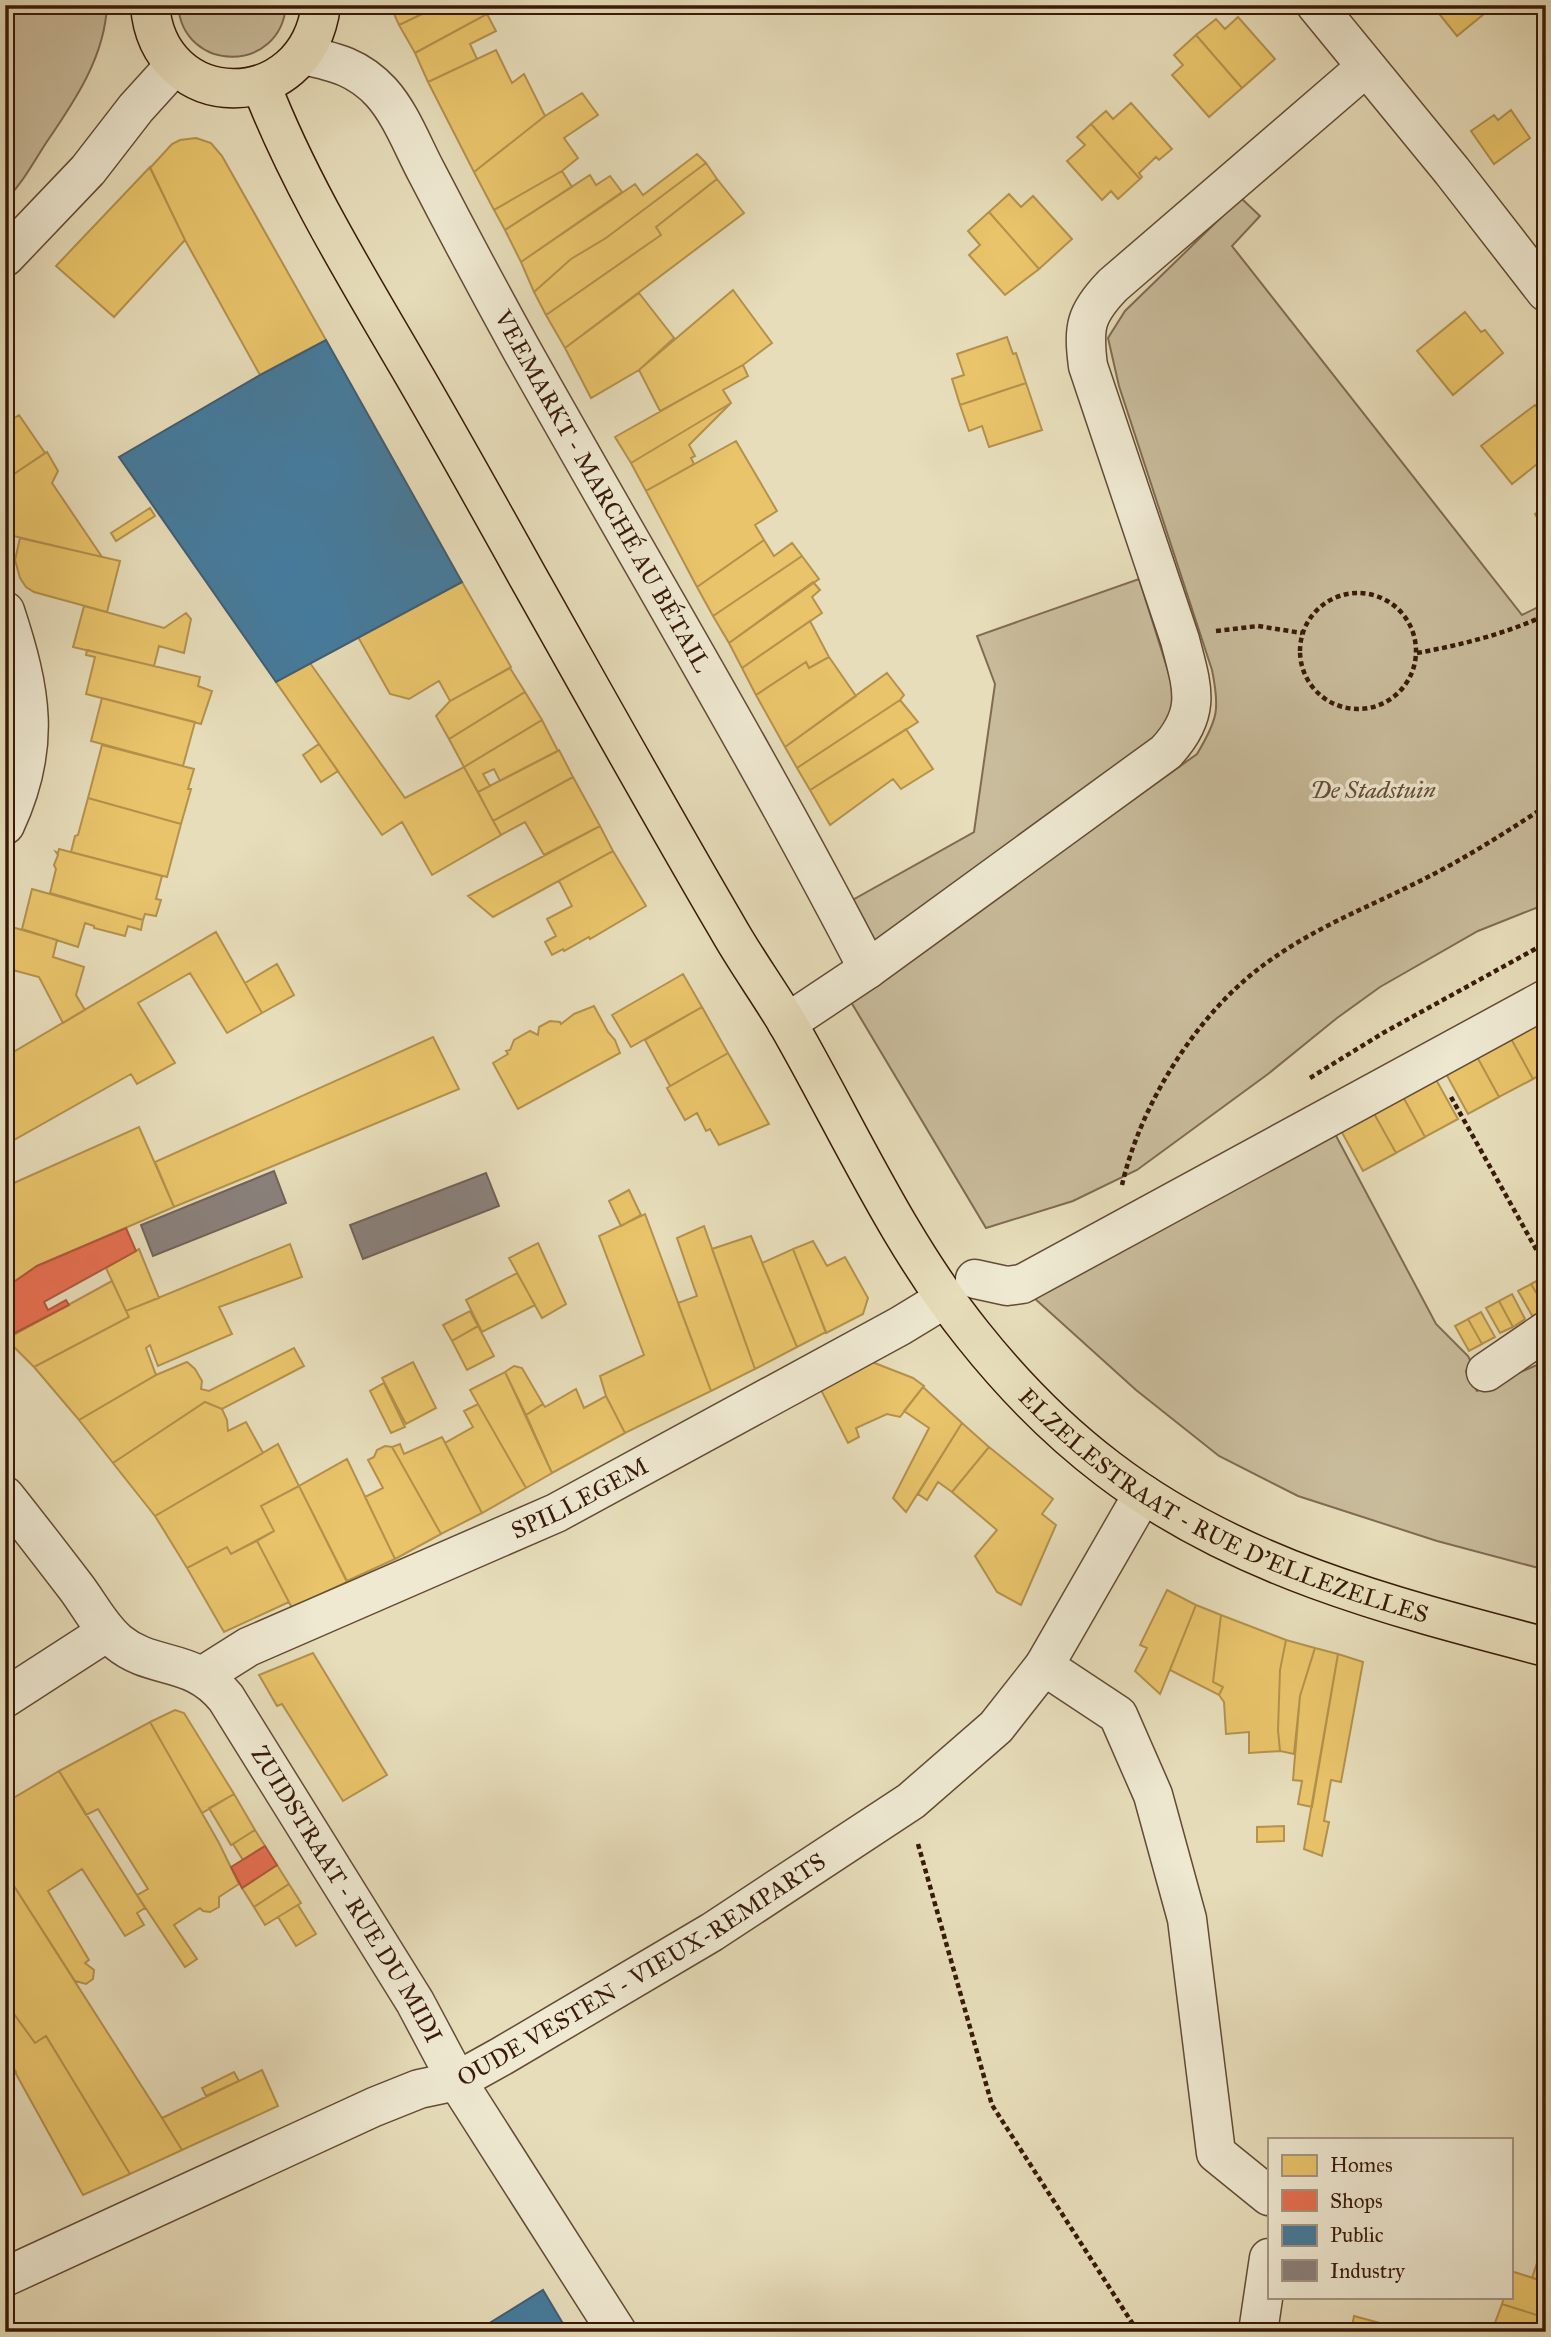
<svg xmlns="http://www.w3.org/2000/svg" width="1551" height="2337" font-family="'IM FELL Great Primer',serif">
	<rect width="100%" height="100%" fill="#e7ddba"/>
	<filter id="stains"><feTurbulence type="fractalNoise" baseFrequency=".00286" numOctaves="4"/><feColorMatrix values="0 0 0 0 .2 0 0 0 0 .09 0 0 0 0 .02 0 0 0 .5 -.17"/></filter>
	<radialGradient id="worn" r=".72"><stop offset=".6" stop-color="#630" stop-opacity="0"/><stop offset="1" stop-color="#630" stop-opacity=".3"/></radialGradient>
	<path fill="#c9bc9c" stroke="#816b52" stroke-width="2" d="M5,5H107C105,57 74,102 46,143C33,163 22,184 5,201Z
		M178,5H286C281,74 183,74 178,5Z
		M1241,198L1260,216L1232,246L1522,615L1546,603V904L1478,931L1380,987L1337,1018L1268,1074L1137,1170L1073,1201L986,1228L851,1002L1197,754C1218,719 1220,709 1212,670L1119,386L1108,338L1125,311Z
		M1139,579L1176,696L1168,729L873,942L864,919L849,902L974,832L995,684L977,636Z
		M1334,1132L1436,1324L1468,1356L1472,1364L1466,1371L1477,1391L1546,1361V1570L1437,1541L1298,1496L1219,1456L1136,1390L1033,1297Z"/>
	<path fill="#e9c46a" stroke="#b4914d" stroke-width="2" d="M390,5H441L399,25Z
		M441,5H483L487,14L415,53L399,25Z
		M1432,5H1495L1457,36Z
		M487,14L496,31L470,44L477,59L428,82L415,53Z
		M1238,17L1275,59L1242,88L1196,35L1216,19L1225,29Z
		M1196,35L1242,88L1209,117L1172,75L1183,65L1174,55Z
		M496,50L512,83L524,74L545,116L474,172L428,82Z
		M582,93L598,115L564,138L578,158L562,171L494,210L474,172L545,116Z
		M1131,103L1172,149L1159,160L1156,157L1139,173L1142,177L1140,179L1091,124L1106,111L1113,119Z
		M1511,110L1530,138L1494,164L1471,131L1494,115L1498,120Z
		M1091,124L1140,179L1118,199L1111,191L1102,200L1067,161L1085,145L1077,137Z
		M196,138L211,143L222,156L326,340L260,375L185,240L150,168L172,144L180,140Z
		M697,154L706,163L606,238L571,259L534,292L521,262L635,184L643,195Z
		M706,163L717,179L656,227L661,235L546,315L534,292L571,259L606,238Z
		M150,167L185,240L114,317L56,266Z
		M562,171L572,187L505,230L494,210Z
		M590,175L596,185L610,176L622,192L521,262L505,230Z
		M717,179L744,213L565,348L546,315L661,235L656,227Z
		M1009,194L1021,207L1033,196L1072,239L1039,269L989,212Z
		M989,212L1039,269L1005,295L969,255L980,245L968,231Z
		M733,290L772,343L743,365L660,411L639,370Z
		M639,293L674,338L639,370L591,398L565,348Z
		M1465,312L1481,332L1485,330L1503,353L1453,395L1417,351Z
		M1007,337L1013,354L1016,353L1026,383L960,405L952,379L964,375L957,354Z
		M743,365L748,376L723,390L731,403L631,463L615,437Z
		M1026,383L1042,430L989,447L982,426L969,431L960,405Z
		M731,403L689,445L695,456L691,458L694,464L646,491L631,463Z
		M1535,405L1546,417V457L1512,484L1481,446Z
		M19,415L45,453L5,480V424Z
		M736,441L777,511L755,525L764,540L697,587L646,491Z
		M47,452L58,471L52,483L102,557L5,534V480Z
		M1546,506V538L1538,527L1541,524L1535,514Z
		M150,508L155,516L116,541L111,533Z
		M20,538L120,561L107,612L34,592L26,587L20,578L15,560Z
		M764,540L774,556L792,543L802,556L713,616L697,587Z
		M802,556L819,579L729,643L713,616Z
		M462,582L511,667L450,701L439,681L409,699L390,694L358,637Z
		M813,582L820,590L812,597L822,613L742,668L729,643Z
		M84,606L164,628L186,613L191,619L184,653L159,646L154,666L73,647Z
		M810,621L829,657L809,668L806,662L756,695L742,668Z
		M87,650L200,677L198,686L212,691L201,724L86,694L95,657L86,655Z
		M829,657L856,696L785,747L756,695L806,662L809,668Z
		M310,663L405,798L464,767L501,835L432,875L402,822L382,835L276,682Z
		M510,668L525,692L449,739L436,716L450,701Z
		M887,673L904,695L900,700L797,768L785,747Z
		M525,692L542,720L464,767L449,739Z
		M102,698L195,722L183,766L91,741Z
		M900,700L918,722L810,790L797,768Z
		M542,720L558,751L500,781L494,769L483,774L490,786L478,792L464,767Z
		M906,729L933,769L901,789L893,779L830,825L810,790Z
		M319,744L338,771L321,782L303,755Z
		M102,745L194,769L188,789H191L181,824L88,798Z
		M559,750L573,777L493,821L478,792Z
		M573,777L600,826L544,855L525,822L501,835L493,821Z
		M88,798L181,824L167,877L71,852L75,836L78,835Z
		M600,826L613,851L493,917L468,896Z
		M59,849L162,876L156,899L161,900L156,916L145,914L143,920L50,893L56,869L54,865L58,855L56,852L58,853Z
		M613,851L646,906L590,939L589,937L564,951L563,949L552,955L545,942L556,936L547,919L572,906L559,881Z
		M32,889L143,920L141,930L128,926L125,936L94,928V926L85,923L78,947L22,929Z
		M5,925L57,940L53,957L84,967L76,995L85,1010L63,1023L39,977L5,968Z
		M216,932L262,1013L227,1033L190,973L138,1003L175,1063L137,1084L131,1074L5,1145V1057Z
		M277,964L294,995L262,1013L245,983Z
		M5,968L14,970L5,1001Z
		M683,974L702,1007L631,1047L612,1015Z
		M594,1006L608,1032L615,1040L620,1053L518,1109L493,1063L508,1054L506,1051L510,1050L514,1040L530,1031L538,1035L539,1027L550,1021L560,1022L561,1024L574,1014Z
		M702,1007L728,1053L670,1086L645,1040Z
		M1539,1018L1546,1029V1071L1533,1079L1509,1035Z
		M1509,1035L1533,1079L1499,1097L1475,1053Z
		M433,1037L459,1089L174,1207L155,1162Z
		M728,1053L769,1124L719,1145L710,1129L706,1131L697,1113L685,1120L667,1088Z
		M1475,1053L1499,1097L1468,1114L1444,1070Z
		M1434,1076L1458,1119L1425,1137L1401,1093Z
		M1401,1093L1425,1137L1396,1153L1372,1110Z
		M1372,1110L1396,1153L1363,1171L1339,1127Z
		M139,1127L174,1207L37,1266L5,1288V1187Z
		M629,1190L641,1215L621,1226L609,1201Z
		M645,1214L711,1391L625,1433L606,1396L600,1376L644,1355L599,1236Z
		M704,1226L755,1369L711,1391L678,1303L697,1296L677,1238Z
		M751,1236L797,1347L755,1369L712,1249Z
		M813,1241L827,1266L845,1257L868,1298L863,1314L826,1333L793,1249Z
		M538,1243L566,1304L542,1318L509,1258Z
		M290,1244L302,1277L219,1307L232,1334L158,1366L150,1345L146,1348L156,1375L79,1420L34,1367L129,1317L126,1311Z
		M139,1249L159,1298L126,1311L106,1268Z
		M793,1249L826,1332L797,1347L762,1263Z
		M517,1273L535,1305L482,1332L466,1300Z
		M1544,1277L1546,1280V1309L1531,1284Z
		M112,1281L129,1317L34,1367L6,1339Z
		M1531,1284L1546,1309L1533,1317L1518,1291Z
		M1512,1294L1525,1319L1513,1327L1499,1301Z
		M1499,1301L1513,1327L1500,1333L1486,1308Z
		M470,1311L478,1326L452,1341L443,1325Z
		M1481,1312L1495,1337L1482,1344L1468,1319Z
		M1468,1319L1482,1344L1469,1351L1455,1326Z
		M478,1326L494,1356L467,1370L452,1341Z
		M294,1348L304,1366L222,1409L205,1402L113,1463L79,1420L156,1375L187,1362L195,1369L202,1381L201,1389L209,1391Z
		M413,1362L436,1408L406,1424L382,1378Z
		M872,1362L913,1378L924,1386L900,1417L887,1414L856,1428L859,1437L848,1443L821,1390Z
		M514,1366L522,1368L543,1404L526,1415L505,1372Z
		M505,1372L552,1473L526,1488L470,1390Z
		M384,1383L405,1427L391,1433L370,1391Z
		M923,1387L962,1423L906,1512L893,1498L929,1428L904,1411Z
		M576,1389L584,1408L606,1396L625,1433L552,1473L526,1415L543,1404L545,1407Z
		M205,1402L222,1409L227,1420L228,1431L246,1422L263,1453L155,1516L113,1463Z
		M478,1404L526,1488L482,1513L445,1443L473,1427L464,1411Z
		M962,1423L989,1447L952,1492L938,1482L927,1500L918,1494Z
		M442,1437L482,1513L441,1534L392,1447L400,1444L404,1454Z
		M278,1444L299,1486L261,1506L274,1531L231,1554L227,1547L187,1568L155,1516Z
		M385,1446L392,1447L441,1534L395,1559L365,1497L383,1488L368,1460L374,1457L377,1450Z
		M989,1447L1053,1499L1042,1514L1056,1525L1021,1605L997,1592L975,1556L997,1530L952,1492Z
		M347,1459L395,1559L347,1581L299,1486Z
		M299,1486L347,1582L292,1608L257,1541L274,1531L261,1506Z
		M257,1541L289,1602L224,1632L187,1568L227,1547L231,1554Z
		M1167,1590L1196,1605L1160,1694L1135,1671L1147,1648L1140,1645Z
		M1196,1605L1221,1615L1213,1682L1223,1687L1219,1695L1170,1670Z
		M1221,1615L1286,1640L1280,1670L1278,1730L1280,1751L1249,1753V1732L1226,1734L1224,1702L1219,1695L1223,1687L1213,1682Z
		M1286,1640L1315,1648L1300,1696L1294,1754L1280,1751L1278,1730L1280,1670Z
		M1315,1648L1338,1654L1312,1807L1298,1804L1302,1781L1293,1780L1300,1696Z
		M313,1653L387,1775L343,1801L282,1704L277,1706L259,1675Z
		M1338,1654L1363,1662L1341,1782L1331,1780L1324,1821L1329,1822L1322,1856L1304,1849Z
		M175,1710L184,1713L234,1794L202,1813L150,1722Z
		M150,1722L219,1843L239,1884L219,1897V1907L210,1912L203,1911L200,1908L174,1925L197,1959L185,1967L137,1895L148,1889L98,1809L86,1815L59,1771Z
		M59,1771L145,1908L137,1913L144,1925L125,1936L82,1869L48,1891L89,1960L85,1963L94,1970L93,1979L86,1984L75,1981L5,1872V1803Z
		M234,1794L255,1830L231,1845L209,1808Z
		M1284,1826V1841L1257,1842V1827Z
		M255,1830L265,1846L243,1860L233,1844Z
		M277,1865L289,1884L254,1907L242,1888Z
		M5,1872L162,2118L182,2150L130,2174L46,2036L35,2043L9,2007L5,1993Z
		M289,1884L301,1903L265,1925L254,1907Z
		M298,1905L316,1934L296,1946L278,1917Z
		M5,1993L9,2007L35,2043L46,2036L130,2174L83,2195L5,2054Z
		M5,2054L16,2072L5,2078Z
		M262,2070L278,2106L182,2150L162,2118Z
		M234,2072L239,2081L206,2096L202,2088Z
		M1541,2251L1546,2253V2282L1532,2278Z
		M1511,2271L1546,2282V2318L1502,2304L1504,2297H1511Z
		M1502,2304L1546,2318V2332L1492,2331Z
		M1354,2316L1413,2332H1351Z"/>
	<path fill="#e76f51" stroke="#b3563b" stroke-width="2" d="M126,1228L136,1251L44,1302L48,1310L66,1300L69,1305L5,1338V1288L37,1266Z
		M265,1846L277,1865L242,1888L231,1867Z"/>
	<path fill="#457b9d" stroke="#415e71" stroke-width="2" d="M326,340L462,582L276,682L119,457L260,375Z
		M543,2290L568,2332H475Z"/>
	<path fill="#8a817c" stroke="#72625a" stroke-width="2" d="M274,1171L286,1203L153,1256L141,1225Z
		M486,1173L499,1206L363,1259L350,1225Z"/>
	<g fill="none" stroke-linecap="round" stroke-linejoin="round">
		<g stroke="#644b35" stroke-width="41">
			<g id="minor">
				<path d="M1316,5L1452,171L1546,292"/>
				<path id="s1" d="M304,55C335,62 358,67 381,92C401,114 413,147 427,173C457,231 488,289 520,347C636,554 759,758 868,969"/>
				<path d="M5,257L88,170L136,108L175,65"/>
				<path d="M5,611C31,690 42,746 5,825"/>
				<path d="M787,1023L868,969L1166,752C1203,712 1192,687 1180,640L1088,366C1083,327 1085,314 1113,285L1366,67"/>
				<path d="M975,1279L1007,1286L1022,1284L1546,999"/>
				<path d="M1486,1372L1546,1331"/>
				<path id="s2" d="M5,1496C29,1526 52,1556 75,1586C89,1604 100,1627 118,1642C153,1671 192,1656 226,1698L415,2002L457,2081L617,2332"/>
				<path d="M1044,1666L1118,1715L1153,1795L1187,1919L1216,2153L1269,2196"/>
				<path id="s3" d="M202,1676L248,1647L556,1513L900,1326L946,1298"/>
				<path d="M5,1698L107,1632"/>
				<path id="s4" d="M5,2277L374,2107L419,2089L457,2081L502,2056L712,1932L911,1801L996,1727L1044,1666L1143,1494"/>
				<path d="M1258,2332L1269,2258"/>
			</g>
		</g>
		<g stroke="#391a09" stroke-width="41">
			<g id="major">
				<path d="M150,5C158,115 307,117 321,5"/>
				<path id="s5" d="M261,85C299,183 355,274 408,365C449,435 489,507 528,577C594,694 659,811 727,927C746,961 769,992 789,1026C848,1129 898,1242 973,1335C1012,1384 1058,1431 1108,1469C1236,1567 1392,1607 1546,1647"/>
			</g>
		</g>
		<path stroke="#391a09" stroke-width="4.5" stroke-dasharray="5 3.5" stroke-linecap="butt" d="M1300 651a58 58 0 1 1 116 0a58 58 0 1 1-116 0Z
			M1216,631L1258,626L1302,633
			M1417,653C1461,645 1505,634 1546,615
			M1310,1078L1383,1033L1546,943
			M1451,1097L1546,1267
			M1122,1185C1141,1102 1200,1008 1272,959C1317,927 1368,907 1418,882C1461,861 1505,833 1546,806
			M918,1844L992,2105L1138,2332"/>
		<use href="#minor" stroke="#efe9d2" stroke-width="38"/>
		<use href="#major" stroke="#e7ddba" stroke-width="38"/>
	</g>
	<g text-anchor="middle" dominant-baseline="central" stroke-width="7" stroke-linejoin="round" paint-order="stroke">
		<g font-size="24" fill="#391a09" stroke="#efe9d2">
			<text stroke="none"><textPath href="#s1" startOffset="544">VEEMARKT - MARCHÉ AU BÉTAIL</textPath></text>
			<text stroke="none"><textPath href="#s3" startOffset="418">SPILLEGEM</textPath></text>
			<text stroke="none"><textPath href="#s5" startOffset="1750">ELZELESTRAAT - RUE D'ELLEZELLES</textPath></text>
			<text stroke="none"><textPath href="#s2" startOffset="539">ZUIDSTRAAT - RUE DU MIDI</textPath></text>
			<text stroke="none"><textPath href="#s4" startOffset="709">OUDE VESTEN - VIEUX-REMPARTS</textPath></text>
		</g>
		<g font-size="24" font-style="italic" fill="#644b35" stroke="#efe9d2">
			<text x="1373" y="790">De Stadstuin</text>
		</g>
	</g>
	<rect width="1551" height="2337" fill="none" stroke="#e7ddba" stroke-width="28"/>
	<rect x="7" y="7" width="1537" height="2323" fill="none" stroke="#391a09" stroke-width="3.5"/>
	<rect x="14" y="14" width="1523" height="2309" fill="none" stroke="#391a09" stroke-width="2"/>
	<rect x="1268" y="2138" width="245" height="161" fill="#efe9d2" stroke="#a69682" stroke-width="2"/>
	<rect x="1282" y="2155" width="35" height="21" fill="#e9c46a" stroke="#a69682" stroke-width="2"/>
	<text x="1330" y="2172" font-size="21" fill="#391a09">Homes</text>
	<rect x="1282" y="2190" width="35" height="21" fill="#e76f51" stroke="#a69682" stroke-width="2"/>
	<text x="1330" y="2208" font-size="21" fill="#391a09">Shops</text>
	<rect x="1282" y="2225" width="35" height="21" fill="#457b9d" stroke="#a69682" stroke-width="2"/>
	<text x="1330" y="2242" font-size="21" fill="#391a09">Public</text>
	<rect x="1282" y="2260" width="35" height="21" fill="#8a817c" stroke="#a69682" stroke-width="2"/>
	<text x="1330" y="2278" font-size="21" fill="#391a09">Industry</text>
	<rect width="100%" height="100%" filter="url(#stains)"/>
	<rect width="100%" height="100%" fill="url(#worn)"/>
</svg>
